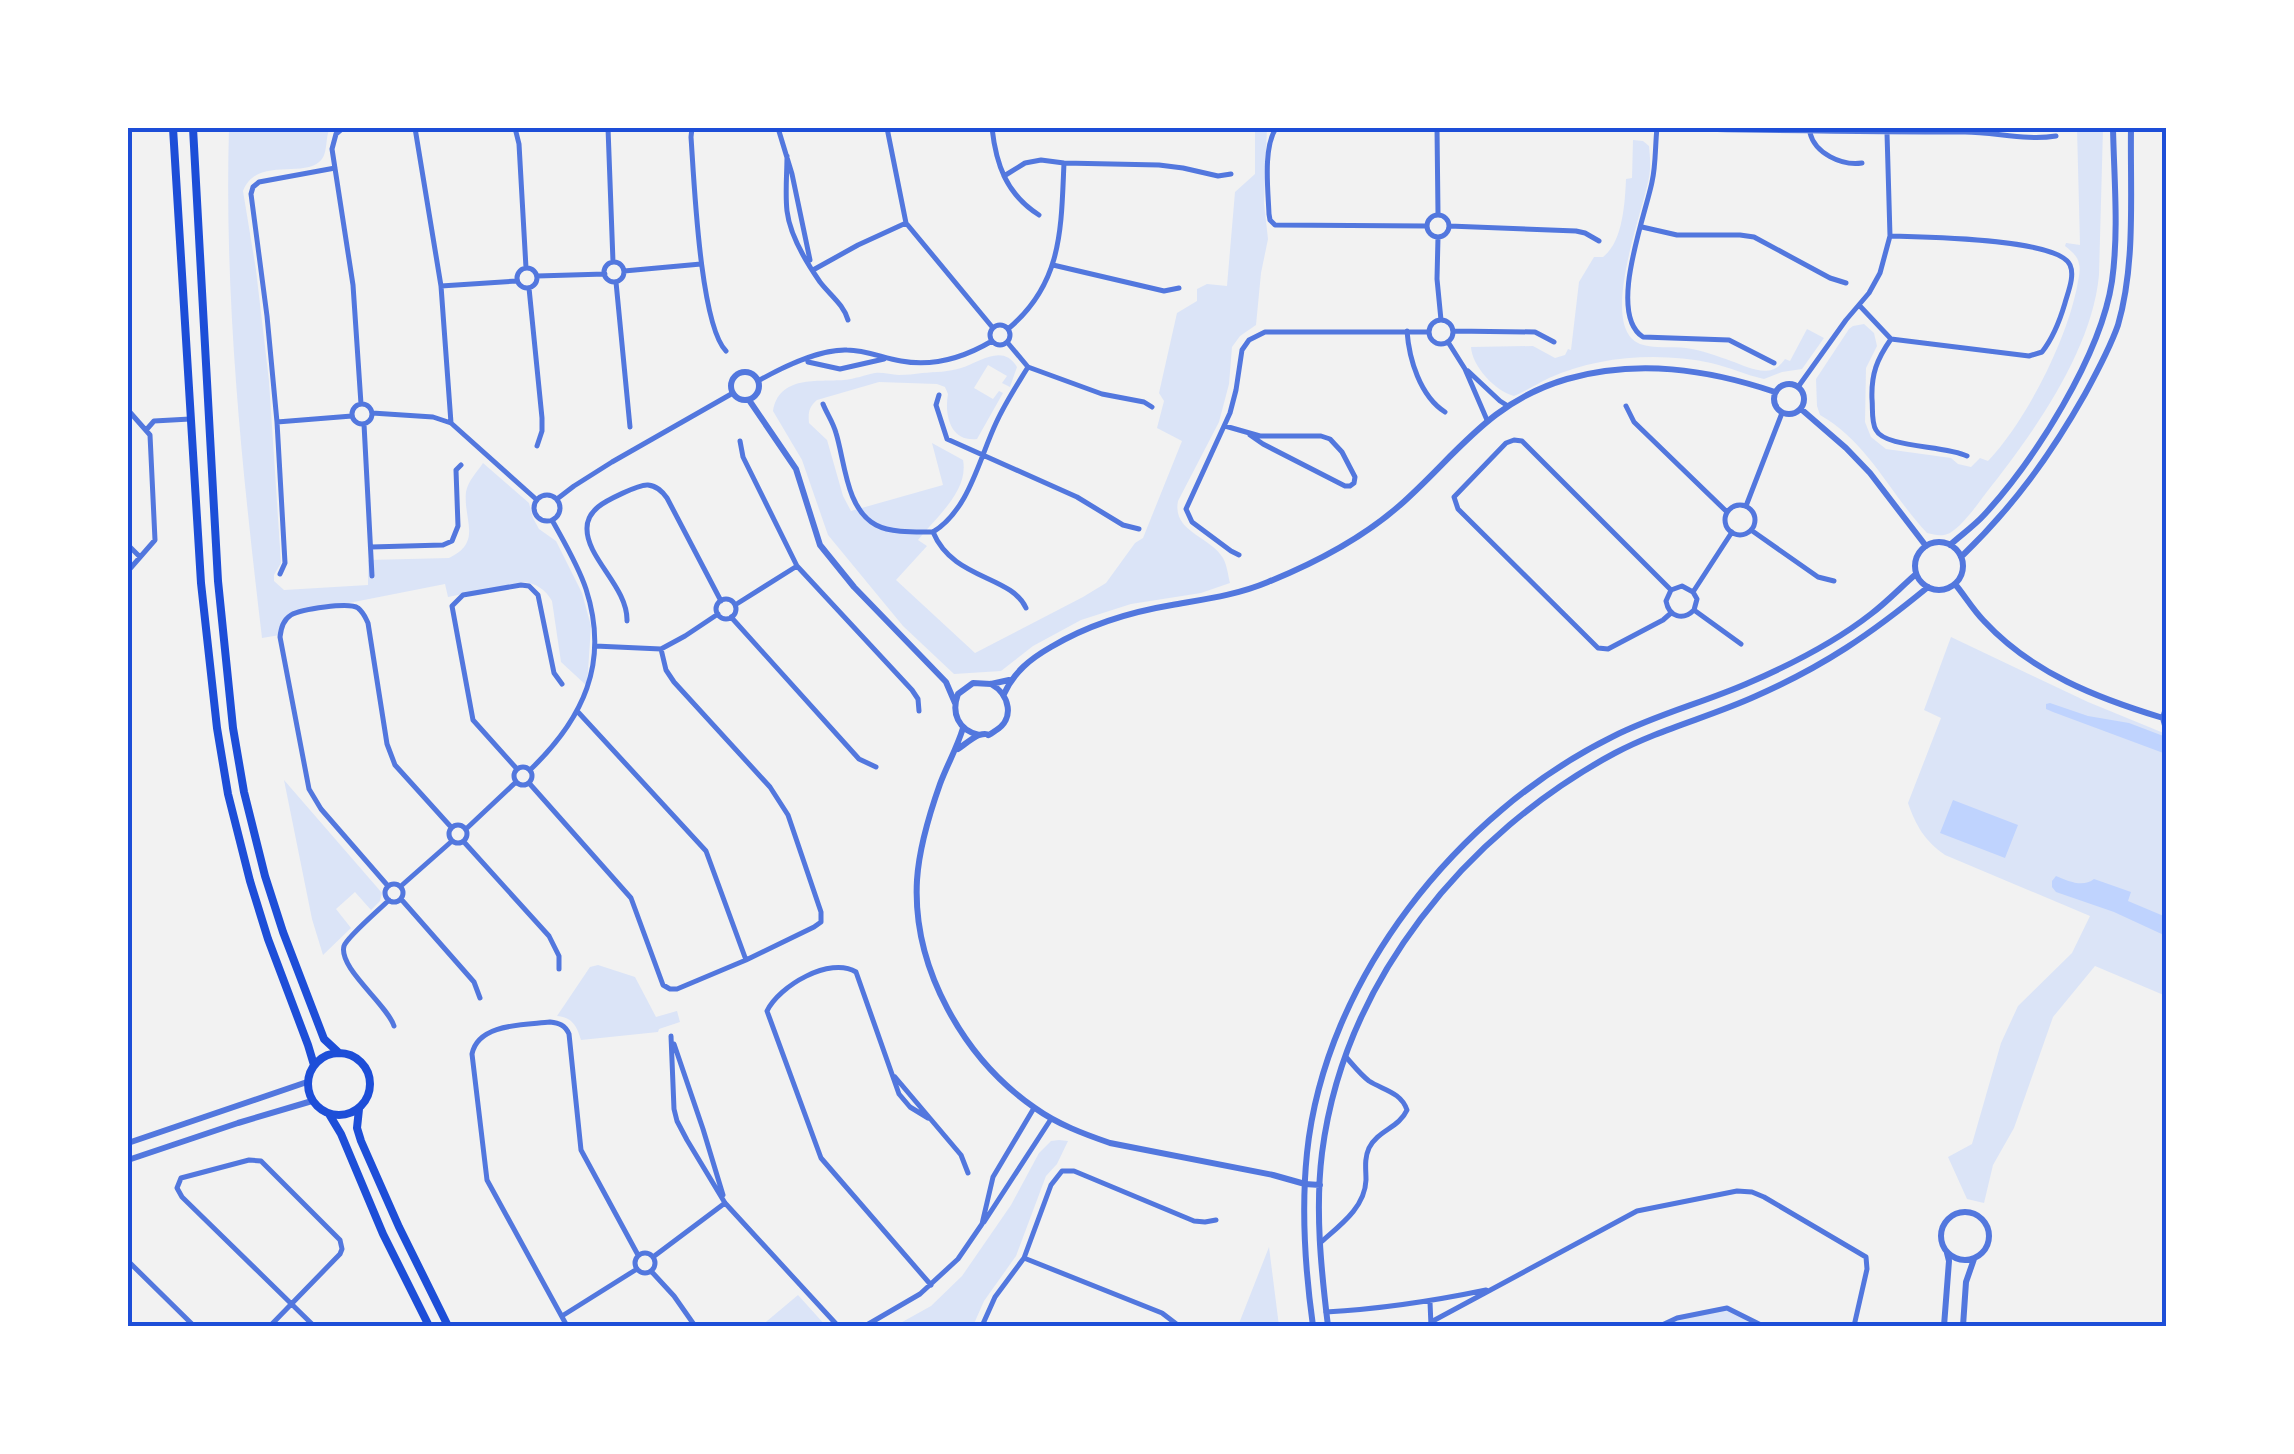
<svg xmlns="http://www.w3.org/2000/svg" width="2294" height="1454" font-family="Roboto,sans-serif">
	<rect width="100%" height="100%" fill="#f2f2f2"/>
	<path fill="#dbe4f7" d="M229,128H330C325,137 328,151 322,159C307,180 257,155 243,191L256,270L269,381L281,563L274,575V581L284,590L368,585V560L449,558C483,542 463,520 466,492C468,481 477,472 483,463L529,503L533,518L539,529L556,541L582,593L591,626L587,686L561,662L552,601C545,589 536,583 522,582L448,597L445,584L293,614L286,621L280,635L262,638C242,469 224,298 229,128Z
		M1255,128H1267L1264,203L1268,239L1261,273L1256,325L1240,336L1232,347L1229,384L1219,422L1178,501C1172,532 1210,536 1223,558C1227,565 1228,575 1230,583L1201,593L1131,604L1081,620L1033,646L1001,671L954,674L903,626L828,535L802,460L773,411C779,375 818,382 844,380C855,379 865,375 875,373C883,372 891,375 899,375C906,375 915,374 922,373C935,372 949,372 961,368C980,362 1003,343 1017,367L1010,387L1002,383L1007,376L988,365L974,388L993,399L999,391L1003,393L977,439C951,442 944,416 948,394L945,387L937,384L879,382L817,400C809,407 808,412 809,423L827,440L843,496L851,511L943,485L932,443L963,460C969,491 936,517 918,540L927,546L896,580L975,653L1083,597L1106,583L1135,543L1143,538L1182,441L1157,428L1164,401L1159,393L1177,313L1197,301V289L1207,284L1227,286L1235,192L1255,174Z
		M2077,128H2103L2099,275C2092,351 2033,434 1986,493C1977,505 1963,525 1950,533C1942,537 1935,535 1927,533C1891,495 1867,441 1820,415L1817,406L1816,379L1849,329L1853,326L1864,324L1874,333L1877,346L1866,368L1865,422L1871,437L1886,449L1951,458L1958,464L1971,467L1980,458L1988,461C2026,421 2066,342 2077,287C2078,280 2081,271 2079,264C2078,256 2071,251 2065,246L2066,243L2080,245Z
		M1633,140L1643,141L1649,146C1650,156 1651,167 1649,177C1644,210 1597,327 1640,344C1654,349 1672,346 1686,348C1702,350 1717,356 1731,361C1751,368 1771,380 1785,359L1790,361L1807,329L1824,338L1802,369L1782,372L1764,379C1746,375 1729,367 1711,363C1659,352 1598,356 1549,378C1537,384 1526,391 1514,396C1495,391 1472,366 1471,347L1533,346L1555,358L1565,355L1568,349L1571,350L1579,282L1594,257H1603C1623,242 1625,202 1626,179L1632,178Z
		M1951,637L2088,702L2166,734V996L2095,966L2053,1017L2014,1128L1993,1165L1984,1203L1967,1199L1948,1157L1972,1144L2001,1043L2018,1006L2072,953L2090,916L1945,855C1925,841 1916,826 1908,803L1941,718L1924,710Z
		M284,780L382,893L380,901L371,910L355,892L336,909L351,928L323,955L312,919Z
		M598,965L635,977L656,1017L677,1011L680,1022L659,1029L658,1032L581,1040C577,1026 572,1017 557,1016L590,967Z
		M1059,1140L1068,1141L1057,1164L1046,1176L1016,1256L984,1301L973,1326H895L931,1306L962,1276L1011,1205L1039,1153L1051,1141Z
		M1269,1247L1279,1326H1238Z
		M798,1295L826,1326H761Z
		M1727,1309L1757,1326H1663L1677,1319Z"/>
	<path fill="#bfd3fe" d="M2050,703L2088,716L2129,723L2166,737V754L2053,712L2046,709V704Z
		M1953,800L2018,825L2005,858L1940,833Z
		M2056,876C2068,881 2083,888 2094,879L2131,892L2128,901L2166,917V936L2114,912L2056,892L2052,887V881Z"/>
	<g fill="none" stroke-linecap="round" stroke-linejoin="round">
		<path stroke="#5277de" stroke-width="5" d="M343,128L336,134L332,149L353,285L361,404
			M415,128L441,286L451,423
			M515,128L519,144L526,268
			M608,128L613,262
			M692,128L691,137C694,179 700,325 726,351
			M778,128L792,174L810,260
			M887,128L906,223L993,328
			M992,128C996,164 1006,194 1039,215
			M1276,128C1263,148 1268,189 1269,214L1270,220L1275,225L1426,226
			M1437,128L1438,214
			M1628,128C1740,130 1852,132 1965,132C1995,132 2026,141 2056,136
			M1657,128C1655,146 1656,165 1652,182C1645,217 1607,314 1643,337L1729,340L1774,363
			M1810,133C1815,153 1841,166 1862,163
			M787,156C787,174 785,193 787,211C790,236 806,262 820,282C830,295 844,305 848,320
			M1004,176L1025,163L1041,160L1064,163L1159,165L1183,168L1218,176L1231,174
			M1427 226a11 11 0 1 1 22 0a11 11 0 1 1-22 0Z
			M1449,226L1576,231L1585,233L1599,241
			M1642,227L1677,235H1740L1754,237L1830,278L1846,283
			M1438,237L1437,279L1441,320
			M604 272a10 10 0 1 1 20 0a10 10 0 1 1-20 0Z
			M1053,265L1164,291L1179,288
			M517 278a10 10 0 1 1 20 0a10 10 0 1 1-20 0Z
			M813,270L858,245L906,223
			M624,271L701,264
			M537,276L605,274
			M616,282L630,427
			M441,286L517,281
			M529,288L542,418V431L537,446
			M1859,305L1891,339L2029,356L2042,352C2053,338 2060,320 2065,303C2068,292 2075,276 2070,265C2058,238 1921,237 1890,236
			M1429 332a12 12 0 1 1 24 0a12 12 0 1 1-24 0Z
			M990 335a10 10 0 1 1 20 0a10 10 0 1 1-20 0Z
			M1008,329C1063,283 1061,228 1064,163
			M1407,331C1409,359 1420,396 1445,412
			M1453,331L1535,332L1554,342
			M1891,339C1877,359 1871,374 1872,399C1873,408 1871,422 1876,430C1885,448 1945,445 1967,456
			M1448,342L1465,369L1487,420
			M808,362L840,369L884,359
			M1028,367L1102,394L1144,402L1152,407
			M1468,371L1500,401L1508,406
			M758,381C781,368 820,349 847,350C866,350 883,358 901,361C933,367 965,357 992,341
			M1798,387L1846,320L1869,293L1880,273L1890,236L1887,133
			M939,395L936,405L947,439L1077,497L1123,525L1139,529
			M352 414a10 10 0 1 1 20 0a10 10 0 1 1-20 0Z
			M823,404C827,414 833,422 836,433C845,462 846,509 876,525C891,533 915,532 932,532
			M1626,406L1634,422L1727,512
			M128,410L150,435L155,540L128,571
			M372,413L433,417L451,423L537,500
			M277,422L352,416
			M364,424L372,576
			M1225,426L1260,436H1321L1330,439L1342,452L1355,477L1354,483L1350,486H1345L1263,444L1250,435
			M147,429L154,421L190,419
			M740,441L743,457L797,566L912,690L918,699L919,711
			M534 508a13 13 0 1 1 26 0a13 13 0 1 1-26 0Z
			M557,499L574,486L612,462L733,393
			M1725 520a15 15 0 1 1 30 0a15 15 0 1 1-30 0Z
			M1746,506L1782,413
			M1751,530L1818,577L1834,581
			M933,532C969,510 979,459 996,423C1005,403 1017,385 1028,367L1007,342
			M933,532C953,580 1011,575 1026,608
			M128,545L140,557
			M371,547L443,545L452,541L458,526L456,470L461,465
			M1239,555L1231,551L1192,522L1186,509L1230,413L1236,390L1242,350L1249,340L1265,332H1429
			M280,574L285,563L277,422L267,316L251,194L253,187L259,182L335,168
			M1671,590L1522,441L1514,440L1506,443L1454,497L1458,509L1598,648L1608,649L1663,620L1671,613
			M1693,592L1682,586L1671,590L1666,601C1669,617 1683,621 1694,610L1697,599L1693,592L1732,532
			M716 609a10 10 0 1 1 20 0a10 10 0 1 1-20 0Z
			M735,605L797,566
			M1694,610L1741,644
			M731,617L859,759L876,767
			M627,621C628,587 586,558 587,528C587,520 592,512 598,507C605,501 639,484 648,485C657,486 662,491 667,498L721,601
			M595,646L661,649L685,636L718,614
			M661,649L666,670L674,682L770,787L788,815L821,912V922L814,927L746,960
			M514 776a9 9 0 1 1 18 0a9 9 0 1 1-18 0Z
			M517,769L473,720L452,606L463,595L521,585L529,586L538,595L554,673L562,684
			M530,770C583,719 610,663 586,589C578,565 564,542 552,520
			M529,783L631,898L663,985L670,989H677L746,960L706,851L578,712
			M449 834a9 9 0 1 1 18 0a9 9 0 1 1-18 0Z
			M466,829L516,782
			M464,842L549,936L559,956V969
			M385 893a9 9 0 1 1 18 0a9 9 0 1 1-18 0Z
			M388,886L321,809L309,789L280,637C281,628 283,620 291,615C301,609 349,602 358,608C364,613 365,617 368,623L387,744L395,765L451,827
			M401,886L452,841
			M401,899L474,982L480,998
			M389,900C380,909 347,937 344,946C338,968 387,1004 394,1026
			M671,1036L674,1109L677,1121L687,1140L725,1203L838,1326
			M674,1044L703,1129L723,1195
			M895,1077L961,1155L968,1173
			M928,1118L910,1107L899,1094L856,972C830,956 779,986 767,1011L821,1158L931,1285
			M984,1222L1051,1119
			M1320,1243C1339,1226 1365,1208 1366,1180C1366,1169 1364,1159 1369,1148C1378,1130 1399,1128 1407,1110C1401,1092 1383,1090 1369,1081C1360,1074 1354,1066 1346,1057
			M635 1263a10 10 0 1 1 20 0a10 10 0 1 1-20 0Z
			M653,1257L725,1203
			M1024,1258L1162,1313L1179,1326
			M128,1261L194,1326
			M651,1271L674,1296L695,1326
			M1430,1302L1431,1326
			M1326,1312C1381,1309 1433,1301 1486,1290
			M562,1316L637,1269
			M1431,1322L1637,1211L1737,1191L1752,1192L1764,1197L1866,1257L1867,1269L1854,1326
			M270,1326L340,1254L342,1249L340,1240L261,1161L249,1160L181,1178L177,1188L182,1197L314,1326
			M567,1326L487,1180L472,1054C478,1023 525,1025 550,1022C559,1023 565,1025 569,1034L581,1150L638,1255
			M865,1326L920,1294L958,1259L982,1224L993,1177L1034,1108
			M982,1326L995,1297L1024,1258L1051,1185L1062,1171H1074L1194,1221L1205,1222L1216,1220
			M1660,1326L1677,1318L1727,1308L1763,1326"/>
		<path stroke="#5277de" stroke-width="6" d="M731 386a14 14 0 1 1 28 0a14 14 0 1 1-28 0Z
			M1774 399a15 15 0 1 1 30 0a15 15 0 1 1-30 0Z
			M749,400L796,469L820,545L854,587L946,682L955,703
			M1801,409L1846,448L1870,473L1926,546
			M1915 566a24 24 0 1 1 48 0a24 24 0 1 1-48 0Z
			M1950,545C1961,535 1974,526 1984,515C2035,460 2101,355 2112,281C2119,231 2114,178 2113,128
			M1961,557C2013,507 2050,456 2085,394C2097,372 2110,348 2118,325C2136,263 2130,192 2131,128
			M1955,584C1965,596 1973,610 1984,621C2032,673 2097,698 2163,718
			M1004,694C1014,672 1030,659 1051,647C1088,625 1130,612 1172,605C1206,599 1237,595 1268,582C1315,563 1360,540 1399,506C1456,456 1488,402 1567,379C1637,359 1707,369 1775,392
			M2166,708L2163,718L2166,729
			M963,728C957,748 947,765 940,784C929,815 919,848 917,880C912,968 964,1059 1035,1108C1057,1124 1084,1134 1110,1143L1273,1175L1305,1184L1320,1185
			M979,735C958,730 951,713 958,694L973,683L991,684L1009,680
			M958,749C964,745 972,738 979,735C994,731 982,740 995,731C1016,719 1009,694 991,684
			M128,1143L307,1082
			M128,1160L238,1123L312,1101
			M1941 1236a24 24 0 1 1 48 0a24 24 0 1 1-48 0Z
			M1313,1326C1305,1269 1301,1211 1307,1153C1325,979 1458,813 1612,737C1655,715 1702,703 1746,684C1788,666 1834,643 1871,614C1887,602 1901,587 1916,574
			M1328,1326C1321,1269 1315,1210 1322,1153C1344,981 1466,833 1615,753C1660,729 1710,717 1756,696C1824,666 1871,634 1928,587
			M1944,1326L1949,1261L1947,1253
			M1963,1326L1966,1282L1974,1259"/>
		<path stroke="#1d4ed8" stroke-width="8" d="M173,128L201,583L217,728L228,794L250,881L268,939L308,1045L314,1065
			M193,128L218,581L233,728L244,792L265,876L283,932L324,1039L339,1053
			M308 1084a31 31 0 1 1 62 0a31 31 0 1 1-62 0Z
			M359,1109L357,1128L361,1141L399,1227L448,1326
			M329,1114L341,1134L383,1234L429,1326"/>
	</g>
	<rect width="2294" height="1454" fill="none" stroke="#ffffff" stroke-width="260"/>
	<rect x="130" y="130" width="2034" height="1194" fill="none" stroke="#1d4ed8" stroke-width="4"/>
</svg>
